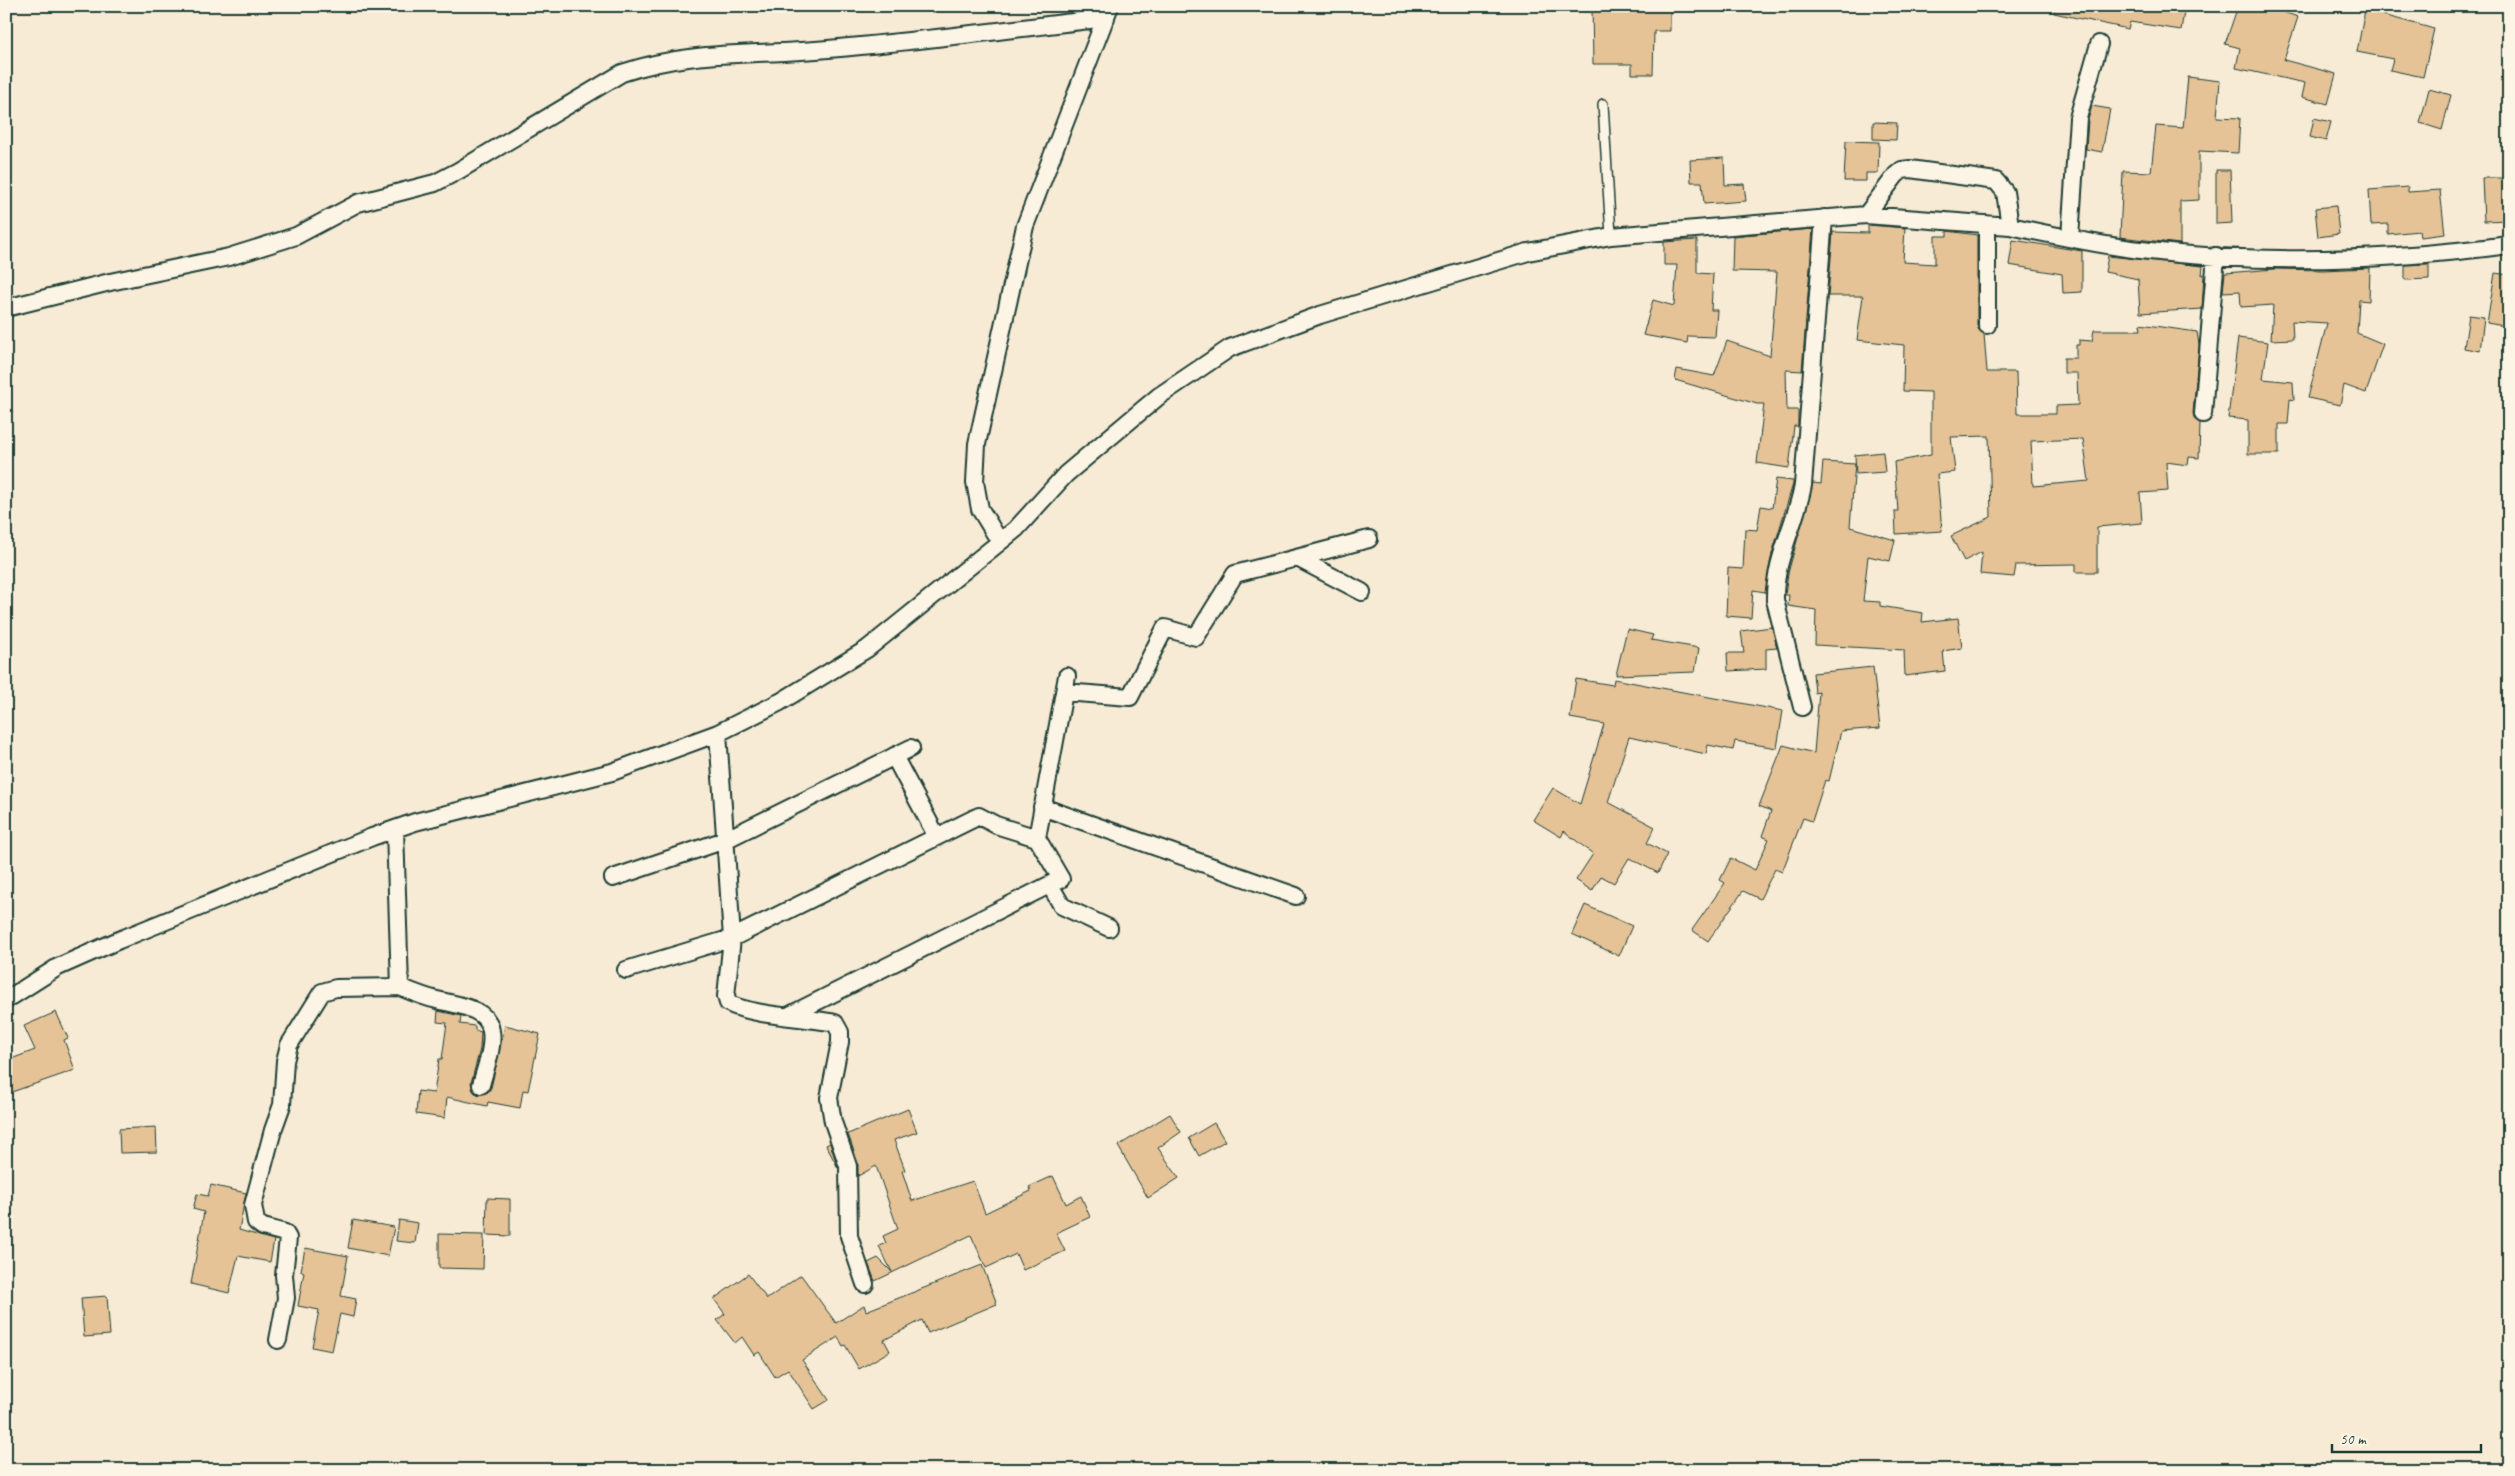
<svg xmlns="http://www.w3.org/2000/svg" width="2515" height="1476" font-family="Caveat,sans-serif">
	<rect width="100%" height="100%" fill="#f7ebd5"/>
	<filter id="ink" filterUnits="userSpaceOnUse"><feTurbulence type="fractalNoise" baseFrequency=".02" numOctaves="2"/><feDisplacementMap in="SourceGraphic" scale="10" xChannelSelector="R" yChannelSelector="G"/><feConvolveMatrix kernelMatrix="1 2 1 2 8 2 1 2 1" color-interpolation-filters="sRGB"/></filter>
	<g filter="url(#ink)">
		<path fill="#e5c397" stroke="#1f3d34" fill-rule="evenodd" d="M1592,6H1670V31H1654L1653,74H1632V64H1593Z
			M2055,6H2149L2184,12L2181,30L2130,22L2128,29L2054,13Z
			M2238,6H2265L2298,17L2284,60L2336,74L2328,104L2302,97L2305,83L2236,68L2240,48L2225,44Z
			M2365,10L2434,29L2423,77L2390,70L2393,59L2357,52Z
			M2188,77L2220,81L2217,117L2240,118L2238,153L2199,151V200L2180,201V244L2120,237L2123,171L2151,172L2156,126L2183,128Z
			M2429,89L2451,95L2442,130L2420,123Z
			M2092,106L2110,109L2102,152L2086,149L2088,120Z
			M2314,118L2331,122L2326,141L2310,137Z
			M1873,122L1897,123L1896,140L1873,139Z
			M1846,141L1879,142L1878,173H1866V181H1844Z
			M1724,158L1725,185L1744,184L1746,201L1704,204L1702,182H1691L1690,160Z
			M2216,170H2230L2232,223L2216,224Z
			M2482,178H2509V220L2484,221Z
			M2408,187V192L2440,190L2445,234L2420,237L2419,231L2388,234V224L2371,225L2369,190Z
			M2336,206L2339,234L2318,237L2315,208Z
			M1868,225L1905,228L1903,262L1935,264V236H1947V231L1977,235V325L1979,330L1984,334L1987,372H2016L2017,414H2056V406L2078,405L2077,373H2064V358H2076V345H2079V340L2092,341L2094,330H2141L2140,324L2197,332L2199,345L2193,413L2194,419L2200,423L2199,458L2189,457L2188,465L2166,462L2168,491L2140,493L2142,523L2097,527V572H2076V564L2016,565L2014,577L1980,574L1982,552L1964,561L1951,536L1991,517L1989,436L1951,437L1955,472L1937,474L1942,531L1896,534L1895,511H1898L1894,462L1931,455V392L1903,391L1904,345L1857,340L1863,296H1828L1833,232L1868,233ZM2083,439L2089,481L2033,486L2031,441Z
			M1813,229L1802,371L1786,370L1787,410H1798V426H1794L1789,468L1757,463L1764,404H1757L1675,380L1677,369L1714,376L1727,341L1770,356L1777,272L1732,271L1733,236Z
			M1697,240V273L1713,274L1711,310H1717L1715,337L1688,336L1687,343L1643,335L1653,300L1674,306L1677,265H1664V242Z
			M2013,240L2082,251V292L2063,293L2062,274L2009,265Z
			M2108,256L2203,266L2202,275L2204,274L2202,309L2140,313L2138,279L2105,272Z
			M2429,264V279L2405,280V265Z
			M2370,268L2369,301L2359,300L2357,333L2383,344L2366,393L2344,385L2340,405L2308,398L2327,323L2292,321L2293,339L2271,340L2273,305L2241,307L2240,291L2223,292L2225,273L2275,269L2323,270Z
			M2495,273L2509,275V327L2487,323Z
			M2469,315L2484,317L2480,351L2464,348Z
			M2238,338L2268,342L2263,379L2293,382L2294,400L2290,399L2288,424H2279V454H2248V420L2228,418Z
			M1883,452L1885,472L1856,474L1855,455Z
			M1823,462L1855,464L1850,527L1895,540L1890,561L1868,556L1863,601L1880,602V606L1923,613L1922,622L1958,618L1962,648L1943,651L1945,671L1905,676L1904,650L1815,645L1816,610L1788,606L1789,595H1785L1788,573L1813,483L1821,484Z
			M1776,479L1793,481V484L1772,554L1765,592L1753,590L1751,618L1726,616L1728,568L1743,569L1745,529L1757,530L1761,506L1772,508Z
			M1772,627L1777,648L1766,649V669L1728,671L1727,653H1744L1741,631Z
			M1627,629L1653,635L1651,640L1699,648L1695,672L1616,675Z
			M1873,667L1880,728L1841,731L1829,781L1825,780L1812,821L1803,818L1782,872L1775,869L1760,899L1743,891L1708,941L1692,930L1725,883L1720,880L1731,858L1755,870L1769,839L1762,836L1771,811L1759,806L1783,745L1814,753L1819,692L1815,693L1813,673Z
			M1576,679L1613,685L1614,679L1783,711L1777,748L1735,741L1733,750L1708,745L1706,754L1629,737L1608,802L1655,827L1647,843L1667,854L1658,873L1629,858L1614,883L1601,876L1592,891L1576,880L1593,854L1564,831L1561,837L1533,820L1553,788L1580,804L1604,724L1570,718Z
			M1585,905L1632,926L1619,956L1572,934Z
			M438,1011L461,1016L460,1024L475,1026V1030L481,1032L480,1049L471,1083L474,1092L479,1095L488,1092L491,1088L505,1025L540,1034L528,1091L523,1090L520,1108L488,1102L487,1106L447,1097L445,1118L416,1114L418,1091L434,1093L439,1059H442L447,1023L437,1022Z
			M56,1012L68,1038L64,1040L75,1070L6,1094V1061L35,1050L24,1026Z
			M908,1109L917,1132L894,1140L905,1170L902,1171L912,1201L973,1181L985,1213L1031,1191L1029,1187L1053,1176L1066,1204L1081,1196L1090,1217L1056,1233L1065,1251L1023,1270L1016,1254L986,1268L971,1235L875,1281L868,1263L878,1258L892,1272L879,1246L886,1243L883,1236L898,1229L876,1166L858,1176V1163L848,1134Z
			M1170,1114L1181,1132L1158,1148L1179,1178L1148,1198L1118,1146Z
			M1214,1123L1225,1141L1199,1156L1189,1138Z
			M156,1127L157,1152L120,1153L119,1129Z
			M830,1143L838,1168L826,1145Z
			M211,1185L246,1193L239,1230L274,1240L270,1262L238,1256L229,1293L191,1284L204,1212L193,1209L197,1194L208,1196Z
			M487,1198L510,1199V1236L486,1235Z
			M353,1220L394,1227L388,1256L348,1248Z
			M399,1220L418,1223L415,1243L396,1241Z
			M439,1234L484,1235L483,1269L439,1268Z
			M305,1248L348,1256L341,1296L356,1299L353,1317L340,1314L332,1351L312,1347L319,1310L298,1306L304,1272L301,1271Z
			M982,1265L997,1304L928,1333L922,1320L884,1340L890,1351L859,1369L845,1345L843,1346L838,1337L802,1360L829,1400L814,1409L788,1369L775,1377L759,1352L754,1355L742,1337L735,1343L717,1320L725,1314L714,1299L748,1274L767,1299L801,1275L836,1323L864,1305L866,1311Z
			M107,1296L110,1335L84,1337L81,1298Z"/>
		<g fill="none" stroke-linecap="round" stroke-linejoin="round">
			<g stroke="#1f3d34" stroke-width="12">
				<path id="service" d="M1603,104L1611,236"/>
			</g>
			<g stroke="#1f3d34" stroke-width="20">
				<path id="minor" d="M1866,215L2010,226
					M1987,224V325
					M2070,238L2078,118L2099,44
					M6,308L110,282L229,257L296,236L358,203L435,183L458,171L622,73C693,49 755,56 828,49C921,41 1014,29 1106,18
					M2203,414L2216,256
					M1000,542L980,509L975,482L977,444L1025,226L1110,6
					M1297,558L1362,592
					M1064,692L1130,697L1165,628L1196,637L1235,574L1369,539
					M1802,707L1775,600C1774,560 1796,524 1803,485L1824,218
					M718,733L732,938L726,996L728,1003C752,1016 806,1017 835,1023L840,1032V1042L829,1098L833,1122L848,1166L849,1236L865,1284
					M894,756L937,837
					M1042,807L1296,896
					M395,830L400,987C412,992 424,997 437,1000C455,1005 488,1007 491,1031C494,1047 485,1069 481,1085
					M1037,838L1067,676
					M613,878L725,840L911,748
					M1050,885L1062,906L1109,928
					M626,970L732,938L979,816L996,825L1037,838L1061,879L790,1015
					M6,1000L58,967L119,940L372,837L415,822L612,772L718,733L780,702L867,649L1016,529L1066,474L1159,396L1230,348L1320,315L1528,252L1611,236L1866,215L1896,175L1902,170L1910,169L1996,181L2005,192L2010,226C2053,235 2097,245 2141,250C2263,265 2387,261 2509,245
					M278,1340L286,1298L284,1275L288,1238L285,1233L263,1227L256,1222L253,1205L273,1130L282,1105L285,1061L289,1045L322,992L336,988L400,987"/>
			</g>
			<use href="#service" stroke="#fcf5e5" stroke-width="9"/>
			<use href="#minor" stroke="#fcf5e5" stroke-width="16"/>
		</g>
	</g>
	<rect width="2515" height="1476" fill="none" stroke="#fcf5e5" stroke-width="25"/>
	<rect x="12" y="12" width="2490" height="1451" fill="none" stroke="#1f3d34" stroke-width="2" filter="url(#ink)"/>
	<path d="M2332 1444v8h149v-8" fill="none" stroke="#1f3d34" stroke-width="2.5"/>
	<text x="2340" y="1444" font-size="15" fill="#1f3d34" stroke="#fcf5e5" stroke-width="4" paint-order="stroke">50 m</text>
</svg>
